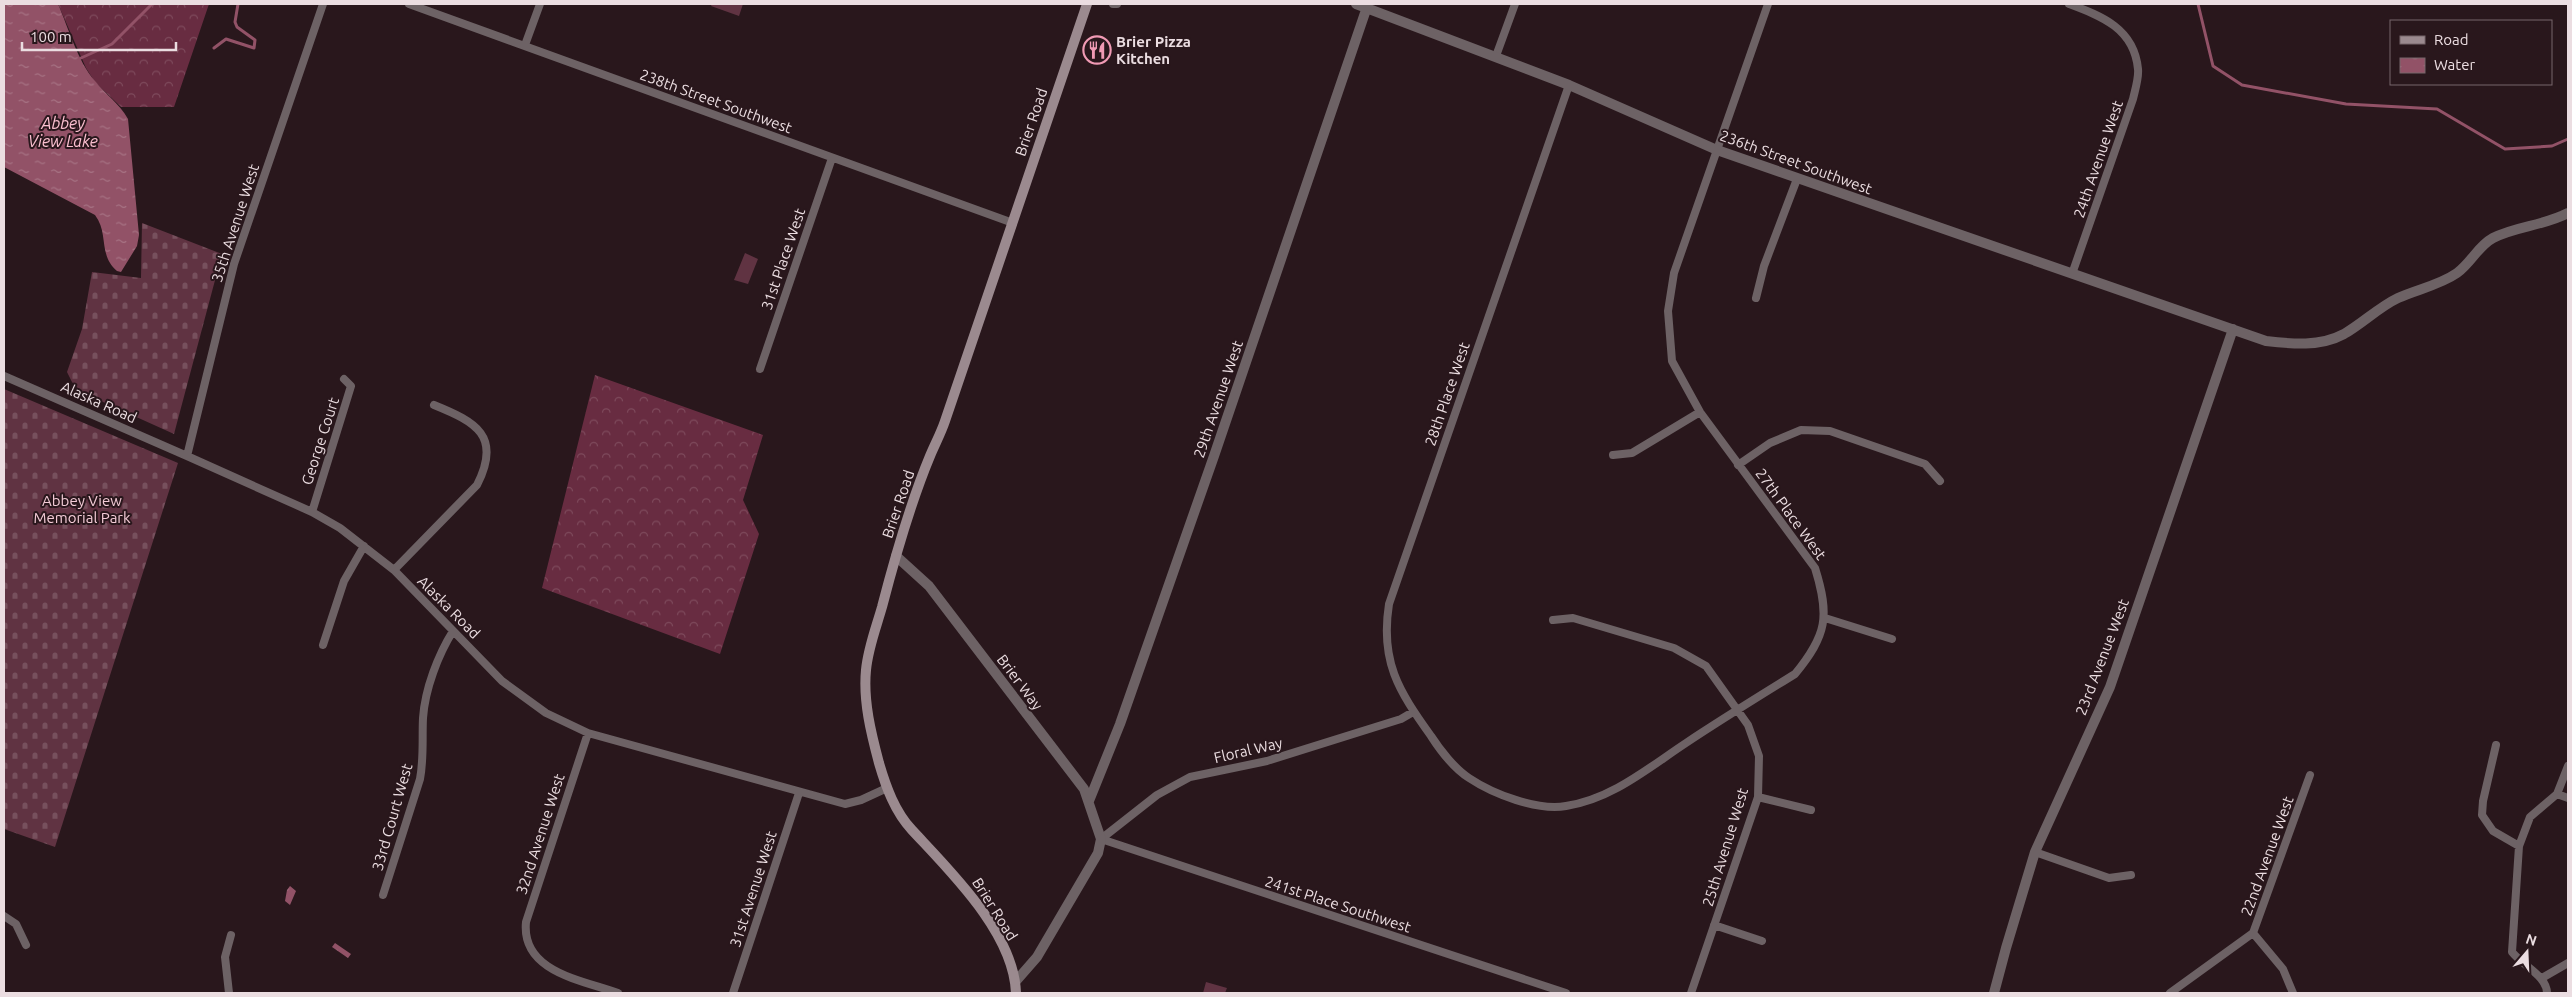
<svg xmlns="http://www.w3.org/2000/svg" width="2572" height="997" font-family="Ubuntu,sans-serif">
	<defs>
		<pattern id="forest-crowns" width="20" height="18" patternUnits="userSpaceOnUse" patternTransform="scale(1.25)"><rect width="20" height="18" fill="#682c41"/><path d="M2 6a3 3 0 1 1 6 0M12 15a3 3 0 1 1 6 0" fill="none" stroke="#7e4a5c"/></pattern>
		<pattern id="cemetery-stones" width="16" height="16" patternUnits="userSpaceOnUse" patternTransform="scale(1.25)"><rect width="16" height="16" fill="#603342"/><path d="M2 7V4a2 2 0 0 1 4 0v3zM10 15v-3a2 2 0 0 1 4 0v3z" fill="#77505d"/></pattern>
		<pattern id="water-ripples" width="26" height="14" patternUnits="userSpaceOnUse" patternTransform="scale(1.25)"><rect width="26" height="14" fill="#925267"/><path d="M2 4q2-2 4 0t4 0M15 11q2-2 4 0t4 0" fill="none" stroke="#a77384"/></pattern>
	</defs>
	<rect width="100%" height="100%" fill="#29171c"/>
	<path fill="url(#forest-crowns)" d="M58,4H209L174,107H121L95,82L86,68Z
		M595,375L763,435L743,500L759,534L720,654L542,588Z"/>
	<path fill="url(#cemetery-stones)" d="M142,223L222,254L174,434L81,392L72,382L67,372L82,329L92,272L141,278Z
		M4,389L178,463L55,847L4,829Z"/>
	<path fill="#603342" d="M712,4H743L739,16L711,6Z
		M745,253L758,259L748,284L734,280Z
		M1206,982L1227,988L1225,993H1203Z"/>
	<path fill="url(#water-ripples)" d="M4,4H58C69,29 77,60 95,81C106,95 119,103 128,119L139,235L137,246L121,272L117,271C98,255 109,233 95,215L4,167Z
		M290,886L296,891L290,905L285,901L287,890Z
		M335,943L351,954L348,958L332,947Z"/>
	<g fill="none" stroke-linecap="round" stroke-linejoin="round">
		<path stroke="#925267" stroke-width="3" d="M2198,4L2213,66L2242,85L2346,104L2437,109L2505,149L2552,146L2568,139
			M214,48L226,39L254,48L255,40L237,27L235,22L238,4
			M81,58L112,44L152,4"/>
		<path stroke="#6d6265" stroke-width="8" d="M409,4L1013,223
			M1113,4H1117
			M2069,4C2101,16 2134,28 2138,69C2139,78 2135,90 2133,99L2072,274
			M525,45L540,4
			M1496,56L1515,4
			M1569,85L1389,604C1380,661 1398,690 1431,736C1440,750 1455,769 1469,778C1493,794 1537,811 1566,806C1612,799 1648,768 1686,743C1722,719 1758,697 1795,674C1827,635 1830,616 1815,568L1700,412L1672,361L1668,311L1674,273L1768,4
			M1756,298L1764,266L1797,179
			M760,369L832,158
			M4,376L187,456L312,512L340,528L394,570L502,681L546,713L588,733L845,804L861,800L887,788
			M1613,455L1632,453L1700,412
			M187,456L234,264L323,4
			M1738,465L1770,443L1801,430L1830,431L1925,464L1940,481
			M312,512L351,386L344,379
			M394,570L477,485C502,436 476,422 434,405
			M1825,618L1892,639
			M1553,620L1573,618L1674,648L1706,666L1748,725L1759,756L1758,797L1691,993
			M323,645L344,581L364,546
			M588,733L526,922C521,972 582,980 618,993
			M2496,745L2483,801L2482,815L2493,831L2519,846
			M2557,794L2568,798
			M1758,797L1811,810
			M1101,839L1566,993
			M1101,839L1157,795L1190,777L1267,761L1401,719L1413,712
			M2035,852L2109,878L2131,875
			M383,895L420,779C424,758 422,738 423,718C425,689 438,655 453,631
			M4,916L16,924L26,945
			M1714,925L1762,941
			M2253,933L2283,969L2293,993
			M2542,978L2568,963
			M229,993L225,957L231,935
			M733,993L799,793
			M2170,993L2253,933L2310,775
			M2547,993C2547,976 2523,966 2512,952L2519,846L2530,817L2557,794L2568,766"/>
		<path stroke="#6d6265" stroke-width="10" d="M1356,4L1569,85L1717,150L2266,341C2292,344 2320,347 2344,334C2363,323 2379,307 2398,298C2418,289 2440,285 2457,273C2471,263 2478,246 2493,238C2516,226 2543,226 2568,213
			M896,556L929,586L1084,789L1101,839L1098,853L1037,957L1016,981
			M1089,801L1120,724L1214,456L1368,4
			M1994,993L2006,948L2035,852L2110,687L2233,329"/>
		<path stroke="#9b8a8f" stroke-width="10" d="M1016,993C1014,933 951,872 912,830C895,812 886,787 879,763C871,733 863,701 866,670C868,648 876,628 882,607C895,557 910,504 930,456C935,444 941,433 945,421L1087,4"/>
	</g>
	<defs>
		<g id="restaurant-ring" transform="scale(1.4375)"><circle r="9.5" fill="#29171c" stroke="#f09ab4" stroke-width="1.5"/><path d="M-5-6h1v4h1v-4h1v4h1v-4h1v5L-1.5 .5V6h-2V.5L-5-1ZM5-6V6H3V1.5H1.5Q1.5-4 5-6Z" fill="#f09ab4"/></g>
	</defs>
	<g fill-rule="evenodd">
		<use href="#restaurant-ring" x="1097" y="50"/>
	</g>
	<g text-anchor="middle" dominant-baseline="central" stroke-width="4" stroke-linejoin="round" paint-order="stroke">
		<g font-size="15" font-weight="bold" fill="#ebdde1" stroke="#29171c" text-anchor="start">
			<text x="1116" y="41">Brier Pizza<tspan x="1116" dy="17">Kitchen</tspan></text>
		</g>
		<g font-size="15" fill="#ebdde1" stroke="#29171c">
			<text transform="translate(716 101) rotate(20)">238th Street Southwest</text>
			<text transform="translate(1031 122) rotate(-71)">Brier Road</text>
			<text transform="translate(2098 159) rotate(-71)">24th Avenue West</text>
			<text transform="translate(1796 162) rotate(20)">236th Street Southwest</text>
			<text transform="translate(235 223) rotate(-72)">35th Avenue West</text>
			<text transform="translate(783 259) rotate(-71)">31st Place West</text>
			<text transform="translate(1447 394) rotate(-71)">28th Place West</text>
			<text transform="translate(1218 399) rotate(-71)">29th Avenue West</text>
			<text transform="translate(99 402) rotate(24)">Alaska Road</text>
			<text transform="translate(320 441) rotate(-72)">George Court</text>
			<text transform="translate(898 504) rotate(-71)">Brier Road</text>
			<text transform="translate(1791 514) rotate(54)">27th Place West</text>
			<text transform="translate(449 607) rotate(45)">Alaska Road</text>
			<text transform="translate(2102 657) rotate(-69)">23rd Avenue West</text>
			<text transform="translate(1020 682) rotate(53)">Brier Way</text>
			<text transform="translate(1248 750) rotate(-13)">Floral Way</text>
			<text transform="translate(392 817) rotate(-74)">33rd Court West</text>
			<text transform="translate(540 834) rotate(-72)">32nd Avenue West</text>
			<text transform="translate(1725 847) rotate(-73)">25th Avenue West</text>
			<text transform="translate(2267 856) rotate(-70)">22nd Avenue West</text>
			<text transform="translate(753 889) rotate(-72)">31st Avenue West</text>
			<text transform="translate(1338 904) rotate(18)">241st Place Southwest</text>
			<text transform="translate(995 909) rotate(58)">Brier Road</text>
		</g>
		<g font-size="15" fill="#f4ccd7" stroke="#29171c">
			<text x="82" y="500">Abbey View<tspan x="82" dy="17">Memorial Park</tspan></text>
		</g>
		<g font-size="16" font-style="italic" fill="#fbc0d0" stroke="#29171c">
			<text x="63" y="123">Abbey<tspan x="63" dy="18">View Lake</tspan></text>
		</g>
	</g>
	<rect width="2572" height="997" fill="none" stroke="#ebdde1" stroke-width="10"/>
	<rect x="2390" y="20" width="162" height="65" fill="#29171c" stroke="#77666b"/>
	<rect x="2400" y="36" width="25" height="8" fill="#9b8a8f" stroke="#77666b"/>
	<text x="2434" y="45" font-size="15" fill="#ebdde1">Road</text>
	<rect x="2400" y="58" width="25" height="15" fill="url(#water-ripples)" stroke="#77666b"/>
	<text x="2434" y="70" font-size="15" fill="#ebdde1">Water</text>
	<g transform="translate(2527 952) rotate(19)" stroke="#29171c" stroke-width="4" paint-order="stroke">
	<path d="M0-4L9 19L0 12L-9 19Z" fill="#ebdde1"/>
	<text y="-8" font-size="14" font-weight="bold" text-anchor="middle" fill="#ebdde1">N</text>
	</g>
	<path d="M22 42v8h154v-8" fill="none" stroke="#ebdde1" stroke-width="2.5"/>
	<text x="30" y="42" font-size="15" fill="#ebdde1" stroke="#29171c" stroke-width="4" paint-order="stroke">100 m</text>
</svg>
